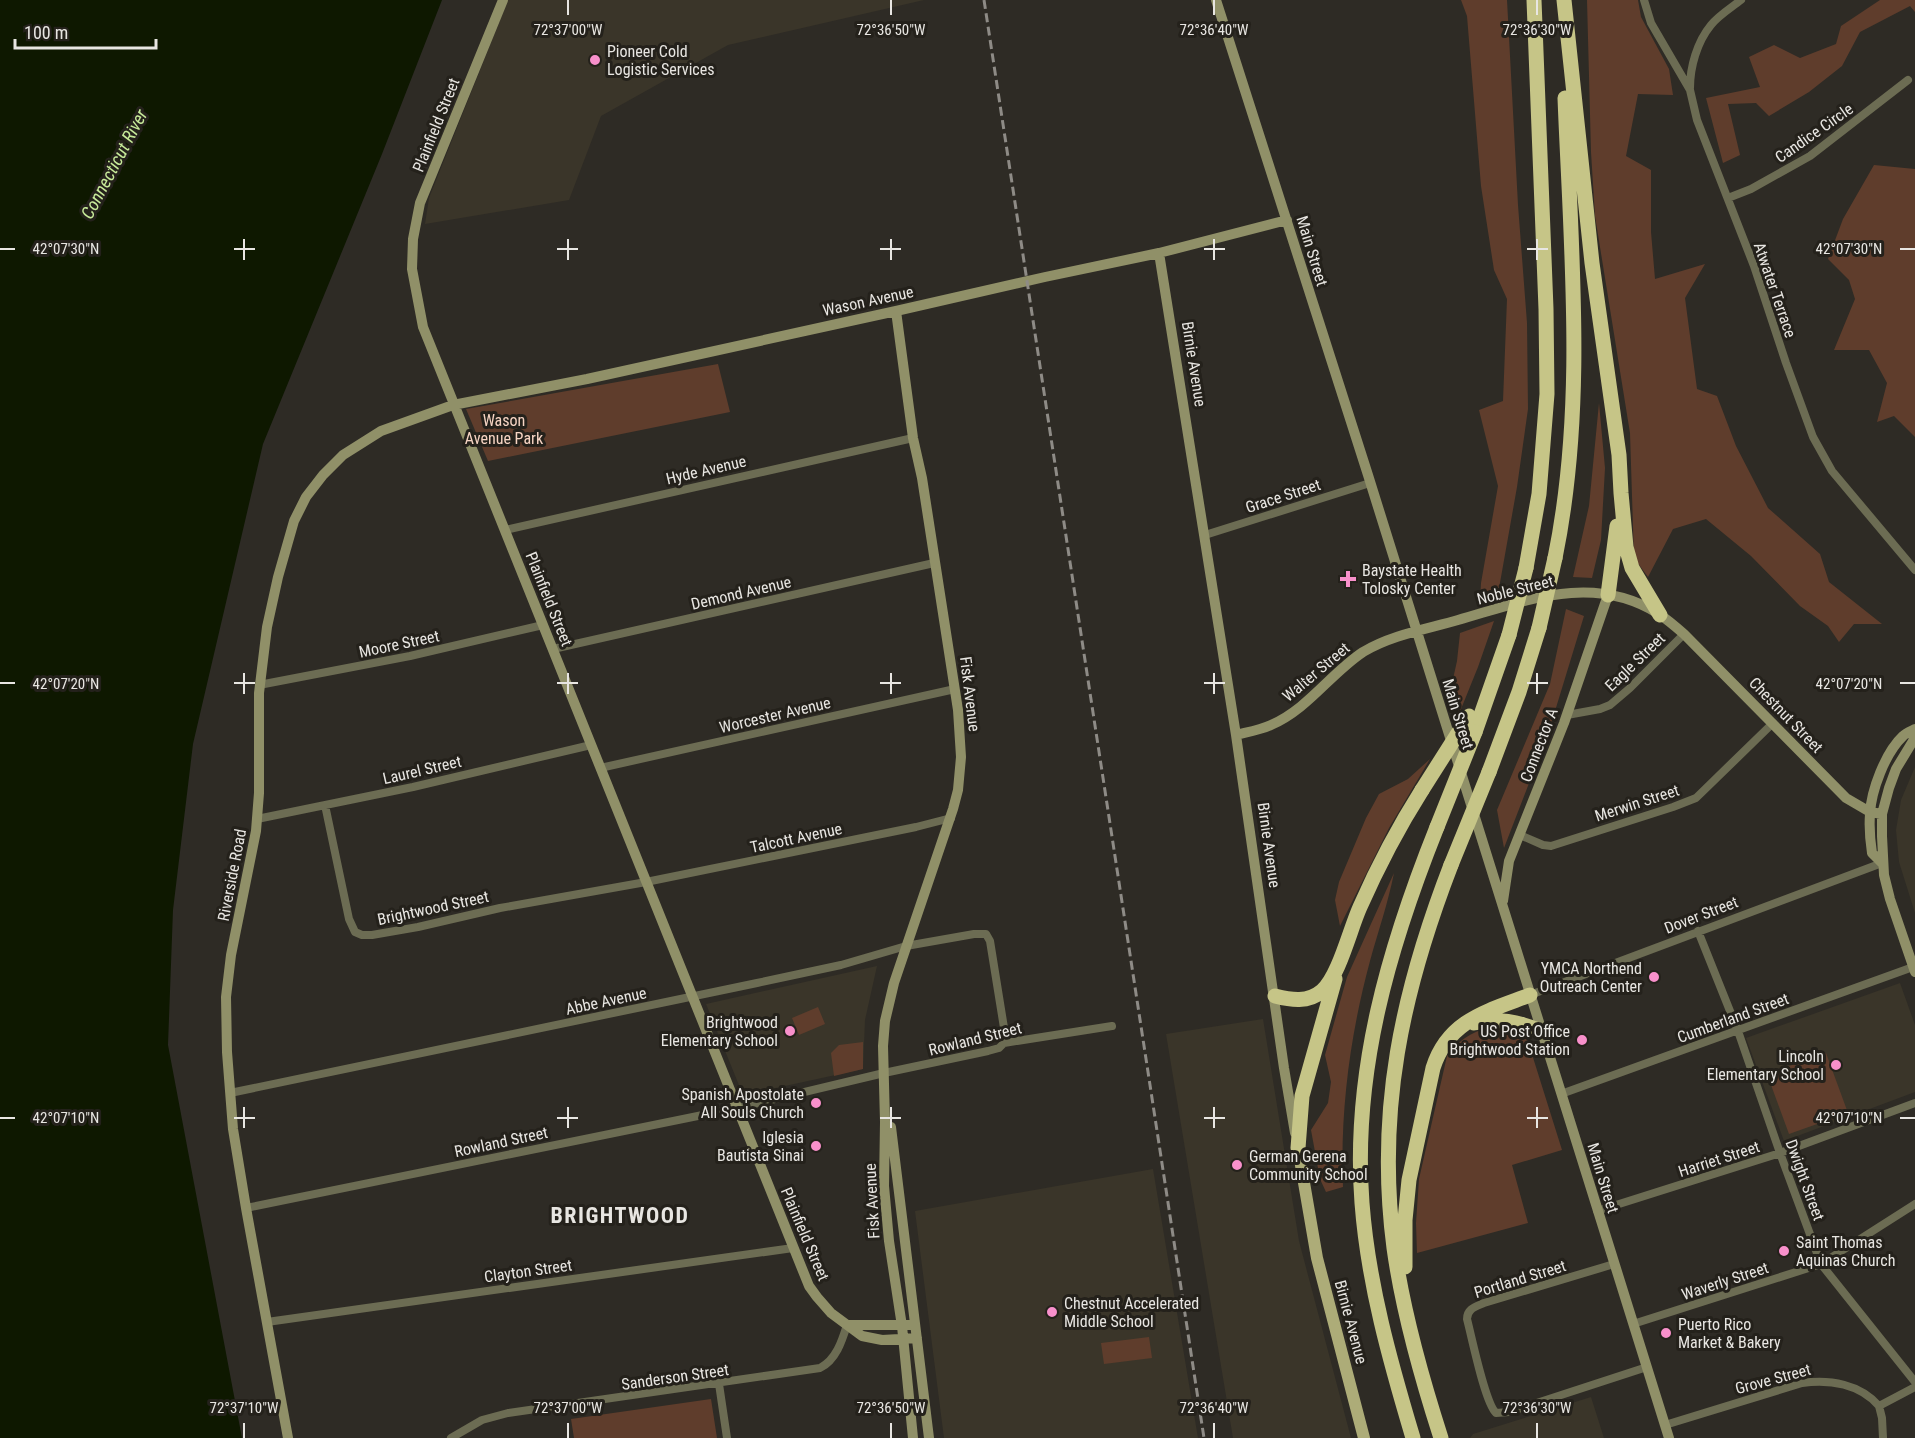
<svg xmlns="http://www.w3.org/2000/svg" width="1915" height="1438" font-family="'Roboto Condensed',sans-serif">
	<rect width="100%" height="100%" fill="#2e2b25"/>
	<path fill="#3a3529" d="M508,0H924L728,45L601,116L569,200L425,224L429,198Z
		M1915,767V913L1899,862L1896,830L1901,800Z
		M877,966L865,1020L863,1069L743,1095L706,1004Z
		M1900,983L1915,1025V1092L1784,1141L1746,1038Z
		M1263,1019L1299,1241L1351,1438H1233L1166,1034Z
		M1153,1169L1198,1438H944L915,1211Z
		M1591,1397L1604,1438H1470L1473,1434Z"/>
	<path fill="#5f3d2c" d="M1461,0H1507L1518,205L1527,323L1528,409L1517,487L1498,594L1480,601L1481,583L1498,486L1479,410L1503,401L1507,299L1494,270L1481,186L1467,16Z
		M1587,0H1638L1641,17L1669,69L1673,95L1638,94L1626,156L1651,170V232L1655,279L1705,264L1685,298L1697,389L1717,396L1736,446L1768,508L1820,554L1829,582L1882,624H1854L1839,642L1828,626L1800,606L1751,556L1706,519L1673,529L1648,577L1634,558L1630,433L1595,216L1591,152Z
		M1880,0H1915V12L1910,6L1860,32L1842,66L1809,92L1769,116L1756,103L1728,104L1740,155L1723,163L1706,98L1760,87L1749,57L1774,45L1800,58L1836,44L1841,26Z
		M1874,165L1915,169V437L1894,416L1877,422L1887,383L1869,350H1834L1855,299L1849,280L1828,259L1843,219Z
		M718,364L730,412L488,461L466,409Z
		M1599,403L1605,468L1601,540L1592,578L1573,577L1589,506Z
		M1566,609L1584,616L1548,734L1504,848L1497,810L1550,684Z
		M1494,621L1478,667L1459,714L1451,688L1457,661L1460,633Z
		M1430,759L1389,828L1340,926L1335,900L1339,882L1366,818L1379,794L1408,779Z
		M1394,873C1388,903 1378,932 1370,961C1350,1035 1340,1111 1343,1187L1326,1192L1320,1179L1311,1130L1328,1103L1331,1082L1325,1055L1347,977Z
		M818,1007L825,1024L799,1035L792,1018Z
		M1494,1026L1525,1032L1562,1150L1512,1165L1528,1223L1417,1253L1416,1223L1419,1179L1447,1056C1460,1039 1473,1031 1494,1026Z
		M863,1042V1069L834,1076L831,1053L839,1045Z
		M1826,1053L1848,1113L1789,1134L1767,1074Z
		M1149,1337L1152,1358L1104,1364L1101,1343Z
		M711,1399L717,1438H574L571,1419Z"/>
	<path fill="#0e1800" d="M0,0H442L382,154L263,444L193,744L173,910L168,1045L242,1438H0Z"/>
	<g fill="none" stroke-linecap="round" stroke-linejoin="round">
		<path stroke="#6c6c53" stroke-width="8" d="M1644,0L1651,23L1690,90L1697,120L1754,266L1786,363L1813,437L1832,471L1915,570
			M1690,88C1690,67 1697,42 1711,25C1719,15 1731,8 1741,0
			M1728,198L1751,189L1810,156L1908,80
			M505,530L913,438
			M1205,535L1370,483
			M553,649L934,563
			M259,685L410,656L543,625
			M1567,715L1600,709L1610,705L1630,688L1684,634
			M600,768L955,689
			M325,805L349,919L355,932L362,935H372L418,927L500,908L646,882L916,827L951,818
			M257,819L413,787L591,745
			M1520,835L1543,845L1551,846L1673,807L1696,798L1773,723
			M1698,931L1738,1031L1780,1153L1821,1264L1915,1382
			M1530,995L1882,863
			M230,1093L757,983L841,965L906,946L974,934H986L990,941L1005,1034L1004,1043
			M1561,1094L1913,967
			M246,1208L737,1108L884,1073L988,1051L999,1048L1004,1043L1112,1026
			M1597,1211L1780,1153L1915,1103
			M1614,1264L1484,1303C1475,1307 1467,1309 1467,1319C1472,1338 1485,1403 1496,1413L1509,1412L1647,1367
			M267,1322L793,1248
			M1633,1324L1821,1264L1915,1204
			M719,1384L727,1438
			M1879,1406L1882,1418L1883,1438
			M1665,1425L1802,1383C1830,1379 1860,1384 1879,1406L1915,1387
			M451,1438L482,1420L508,1413L820,1368C836,1360 842,1341 847,1325"/>
		<path stroke="#909068" stroke-width="10" d="M503,0L420,203L413,239L412,269L423,327L809,1286L817,1297L831,1313L862,1336L882,1340L917,1338
			M1216,0L1368,475L1669,1438
			M1159,253L1236,735L1284,1068L1295,1133
			M896,311L913,438L922,478L958,710L961,757L958,790L953,809L894,983L885,1021L883,1046L885,1122L884,1186L889,1241L902,1326L913,1438
			M1236,735C1248,732 1260,730 1271,725C1308,709 1330,674 1363,652C1391,635 1427,629 1458,620C1525,601 1593,572 1659,614C1668,620 1676,627 1684,634L1846,798L1870,812L1882,814
			M1915,735L1913,741L1896,769L1889,788L1882,814V836L1884,875L1890,899L1915,972
			M1882,863L1872,853C1870,840 1869,827 1870,814C1871,791 1885,753 1903,736C1906,733 1911,731 1915,729
			M1503,901L1509,861L1564,723L1608,595
			M891,1127L929,1438
			M847,1325H909
			M288,1438L246,1208L233,1129L227,1052L226,997L231,955L256,831L259,793V693L267,627L278,577L294,521L306,497L323,475L343,455L381,431L453,405L587,379L896,311L1045,277L1159,253L1287,220"/>
		<path stroke="#adac78" stroke-width="12" d="M1298,1148L1317,1258L1364,1438"/>
		<path stroke="#c6c587" stroke-width="15" d="M1564,0L1592,263L1619,455L1621,493L1626,547L1632,568L1660,615
			M1555,558C1586,407 1571,251 1565,98
			M1526,568L1539,494L1547,394L1546,309L1534,0
			M1608,595L1617,526
			M1475,732L1509,635
			M1489,772L1519,692L1539,628
			M1275,996C1291,1000 1308,1003 1322,991C1339,976 1350,929 1360,907C1378,866 1398,828 1422,790
			M1474,1023C1500,1018 1516,1021 1541,1031
			M1298,1148L1302,1096L1335,979
			M1405,1267V1220L1409,1180L1433,1068C1448,1020 1488,1011 1530,995
			M1413,1438C1390,1361 1368,1283 1362,1203C1352,1072 1389,947 1437,827
			M1441,1438C1421,1376 1403,1313 1394,1248C1376,1111 1402,992 1451,865"/>
		<path stroke="#8e8b86" stroke-width="3" stroke-dasharray="9 4.5" stroke-linecap="butt" d="M984,0L1204,1438"/>
		<path stroke="#c6c587" stroke-width="15" d="M1539,628L1555,558
			M1509,635L1526,568
			M1422,790L1469,716
			M1437,827L1475,732
			M1451,865L1489,772"/>
	</g>
	<path fill="none" stroke="#e8e6e2" stroke-width="2" d="M568,0V15M891,0V15M1214,0V15M1537,0V15M244,239V260M568,239V260M891,239V260M1214,239V260M1537,239V260M0,249H15M234,249H255M557,249H578M880,249H901M1204,249H1225M1527,249H1548M1900,249H1915M244,673V694M568,673V694M891,673V694M1214,673V694M1537,673V694M0,683H15M234,683H255M557,683H578M880,683H901M1204,683H1225M1527,683H1548M1900,683H1915M244,1107V1128M568,1107V1128M891,1107V1128M1214,1107V1128M1537,1107V1128M0,1118H15M234,1118H255M557,1118H578M880,1118H901M1204,1118H1225M1527,1118H1548M1900,1118H1915M244,1423V1438M568,1423V1438M891,1423V1438M1214,1423V1438M1537,1423V1438"/>
	<g fill="#f890cb" stroke="#24211b" stroke-width="2">
		<circle cx="595" cy="60" r="6"/>
		<path d="M1345 570h6v6h6v6h-6v6h-6v-6h-6v-6h6z"/>
		<circle cx="1654" cy="977" r="6"/>
		<circle cx="790" cy="1031" r="6"/>
		<circle cx="1582" cy="1040" r="6"/>
		<circle cx="1836" cy="1065" r="6"/>
		<circle cx="816" cy="1103" r="6"/>
		<circle cx="816" cy="1146" r="6"/>
		<circle cx="1237" cy="1165" r="6"/>
		<circle cx="1784" cy="1251" r="6"/>
		<circle cx="1052" cy="1312" r="6"/>
		<circle cx="1666" cy="1333" r="6"/>
	</g>
	<g text-anchor="middle" dominant-baseline="central" stroke-width="6" stroke-linejoin="round" paint-order="stroke">
		<g font-size="16" fill="#e8e6e2" stroke="#24211b" text-anchor="start">
			<text x="607" y="51">Pioneer Cold<tspan x="607" dy="18">Logistic Services</tspan></text>
			<text x="1362" y="570">Baystate Health<tspan x="1362" dy="18">Tolosky Center</tspan></text>
			<text x="1642" y="968" text-anchor="end">YMCA Northend<tspan x="1642" dy="18">Outreach Center</tspan></text>
			<text x="778" y="1022" text-anchor="end">Brightwood<tspan x="778" dy="18">Elementary School</tspan></text>
			<text x="1570" y="1031" text-anchor="end">US Post Office<tspan x="1570" dy="18">Brightwood Station</tspan></text>
			<text x="1824" y="1056" text-anchor="end">Lincoln<tspan x="1824" dy="18">Elementary School</tspan></text>
			<text x="804" y="1094" text-anchor="end">Spanish Apostolate<tspan x="804" dy="18">All Souls Church</tspan></text>
			<text x="804" y="1137" text-anchor="end">Iglesia<tspan x="804" dy="18">Bautista Sinai</tspan></text>
			<text x="1249" y="1156">German Gerena<tspan x="1249" dy="18">Community School</tspan></text>
			<text x="1796" y="1242">Saint Thomas<tspan x="1796" dy="18">Aquinas Church</tspan></text>
			<text x="1064" y="1303">Chestnut Accelerated<tspan x="1064" dy="18">Middle School</tspan></text>
			<text x="1678" y="1324">Puerto Rico<tspan x="1678" dy="18">Market &amp; Bakery</tspan></text>
		</g>
		<g font-size="16" fill="#e8e6e2" stroke="#24211b">
			<text transform="translate(436 125) rotate(-68)">Plainfield Street</text>
			<text transform="translate(1814 133) rotate(-35)">Candice Circle</text>
			<text transform="translate(1312 251) rotate(73)">Main Street</text>
			<text transform="translate(1775 290) rotate(71)">Atwater Terrace</text>
			<text transform="translate(868 301) rotate(-12)">Wason Avenue</text>
			<text transform="translate(1194 364) rotate(81)">Birnie Avenue</text>
			<text transform="translate(706 470) rotate(-13)">Hyde Avenue</text>
			<text transform="translate(1283 496) rotate(-18)">Grace Street</text>
			<text transform="translate(1515 590) rotate(-14)">Noble Street</text>
			<text transform="translate(741 593) rotate(-13)">Demond Avenue</text>
			<text transform="translate(549 599) rotate(68)">Plainfield Street</text>
			<text transform="translate(399 644) rotate(-12)">Moore Street</text>
			<text transform="translate(1635 662) rotate(-44)">Eagle Street</text>
			<text transform="translate(1316 672) rotate(-40)">Walter Street</text>
			<text transform="translate(970 694) rotate(83)">Fisk Avenue</text>
			<text transform="translate(1458 714) rotate(73)">Main Street</text>
			<text transform="translate(775 715) rotate(-13)">Worcester Avenue</text>
			<text transform="translate(1786 715) rotate(46)">Chestnut Street</text>
			<text transform="translate(1539 745) rotate(-69)">Connector A</text>
			<text transform="translate(422 770) rotate(-13)">Laurel Street</text>
			<text transform="translate(1637 803) rotate(-18)">Merwin Street</text>
			<text transform="translate(796 838) rotate(-12)">Talcott Avenue</text>
			<text transform="translate(1269 845) rotate(82)">Birnie Avenue</text>
			<text transform="translate(232 875) rotate(-79)">Riverside Road</text>
			<text transform="translate(433 908) rotate(-12)">Brightwood Street</text>
			<text transform="translate(1701 915) rotate(-21)">Dover Street</text>
			<text transform="translate(606 1001) rotate(-12)">Abbe Avenue</text>
			<text transform="translate(1733 1018) rotate(-20)">Cumberland Street</text>
			<text transform="translate(975 1039) rotate(-14)">Rowland Street</text>
			<text transform="translate(501 1142) rotate(-12)">Rowland Street</text>
			<text transform="translate(1719 1159) rotate(-18)">Harriet Street</text>
			<text transform="translate(1603 1178) rotate(73)">Main Street</text>
			<text transform="translate(1805 1180) rotate(70)">Dwight Street</text>
			<text transform="translate(872 1201) rotate(-93)">Fisk Avenue</text>
			<text transform="translate(805 1234) rotate(67)">Plainfield Street</text>
			<text transform="translate(528 1271) rotate(-8)">Clayton Street</text>
			<text transform="translate(1520 1279) rotate(-17)">Portland Street</text>
			<text transform="translate(1725 1281) rotate(-18)">Waverly Street</text>
			<text transform="translate(1351 1322) rotate(75)">Birnie Avenue</text>
			<text transform="translate(675 1377) rotate(-8)">Sanderson Street</text>
			<text transform="translate(1773 1379) rotate(-15)">Grove Street</text>
		</g>
		<g font-size="16" fill="#f6d4c3" stroke="#24211b">
			<text x="504" y="420">Wason<tspan x="504" dy="18">Avenue Park</tspan></text>
		</g>
		<g font-size="18" font-style="italic" fill="#c8eb9a" stroke="#24211b">
			<text transform="translate(114 164) rotate(-62)">Connecticut River</text>
		</g>
		<g font-size="22" font-weight="bold" letter-spacing="1.5" fill="#e8e6e2" stroke="#24211b">
			<text x="620" y="1215">BRIGHTWOOD</text>
		</g>
	</g>
	<g font-size="15" text-anchor="middle" fill="#e8e6e2" stroke="#24211b" stroke-width="6" stroke-linejoin="round" paint-order="stroke">
		<text x="568" y="35">72°37'00"W</text>
		<text x="891" y="35">72°36'50"W</text>
		<text x="1214" y="35">72°36'40"W</text>
		<text x="1537" y="35">72°36'30"W</text>
		<text x="66" y="254">42°07'30"N</text>
		<text x="1849" y="254">42°07'30"N</text>
		<text x="66" y="689">42°07'20"N</text>
		<text x="1849" y="689">42°07'20"N</text>
		<text x="66" y="1123">42°07'10"N</text>
		<text x="1849" y="1123">42°07'10"N</text>
		<text x="244" y="1413">72°37'10"W</text>
		<text x="568" y="1413">72°37'00"W</text>
		<text x="891" y="1413">72°36'50"W</text>
		<text x="1214" y="1413">72°36'40"W</text>
		<text x="1537" y="1413">72°36'30"W</text>
	</g>
	<path d="M15 39v9h141v-9" fill="none" stroke="#e8e6e2" stroke-width="3"/>
	<text x="24" y="39" font-size="18" fill="#e8e6e2" stroke="#24211b" stroke-width="4.5" paint-order="stroke">100 m</text>
</svg>
